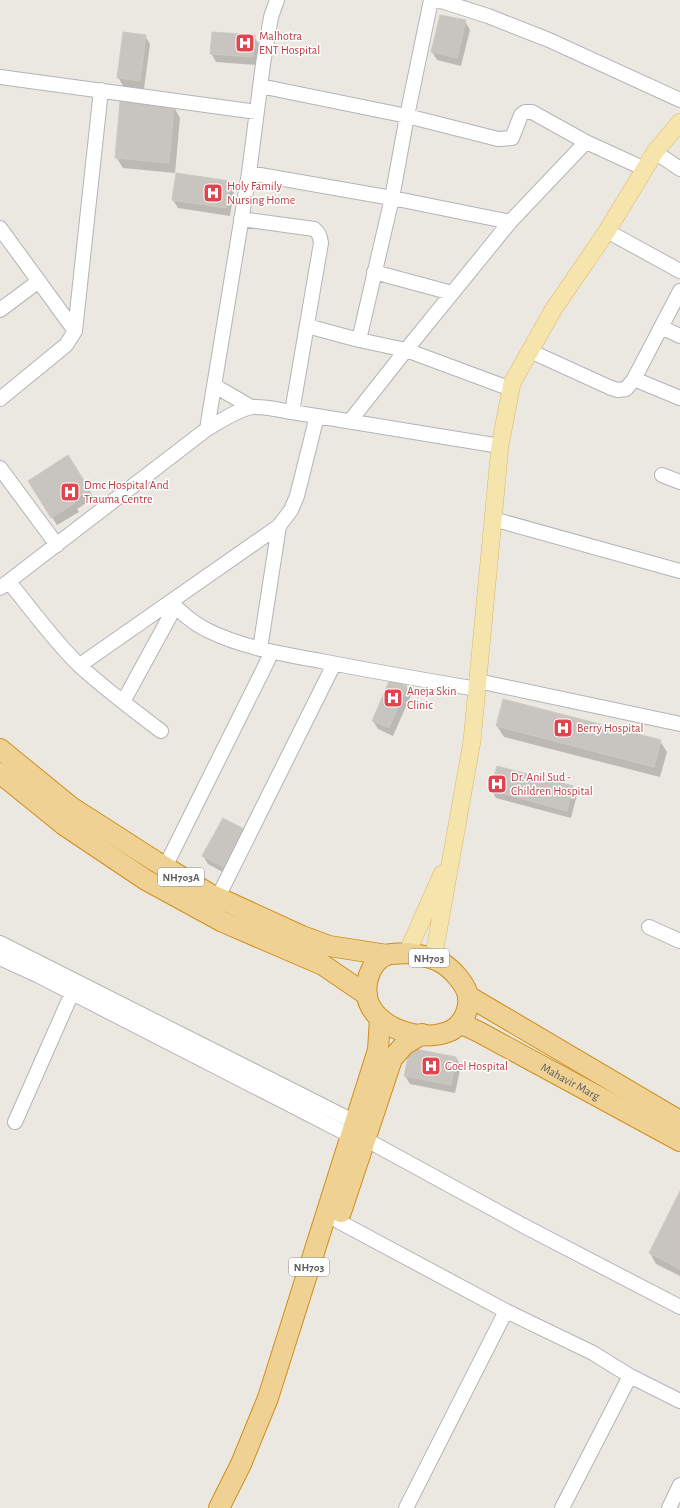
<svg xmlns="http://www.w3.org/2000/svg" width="680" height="1508" font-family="'Alegreya Sans',sans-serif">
	<rect width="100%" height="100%" fill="#ebe8e1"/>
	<path fill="#0003" d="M465,21L470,30L461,66L437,60L432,52Z
		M145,36L150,44L144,89L123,86L118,77Z
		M254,36L259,45L257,65L216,62L211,53Z
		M174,107L180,118L175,173L123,168L116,157Z
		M229,182L234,191L230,216L178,208L173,200Z
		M34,489L89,490L94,498L77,509L79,512L57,525Z
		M406,687L411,695L393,736L378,729L373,721Z
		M497,726L660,741L667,752L660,777L504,737Z
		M573,787L577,795L571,818L496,798L491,790Z
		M243,830L248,838L228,875L208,864L203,856Z
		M456,1058L461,1066L455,1093L410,1084L405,1076Z
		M680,1194V1276L656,1264L650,1253Z"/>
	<path fill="#c8c5c0" stroke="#cec9c0" d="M440,15L466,20L457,58L431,52Z
		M123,32L146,35L140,81L117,78Z
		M212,32L255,35L253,57L210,54Z
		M120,101L174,106L169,163L115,158Z
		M176,173L230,181L226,208L172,200Z
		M68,455L90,490L73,500L75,503L51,518L28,481Z
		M390,679L407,686L389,728L372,721Z
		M503,699L661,740L654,767L496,726Z
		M497,766L573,786L567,811L490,790Z
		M223,818L244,829L223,867L202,856Z
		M410,1048L456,1057L451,1085L404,1076Z
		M680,1191V1269L649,1253Z"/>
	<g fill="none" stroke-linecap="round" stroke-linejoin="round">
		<g stroke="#b2b4b7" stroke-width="16">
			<path id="minor" d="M438,0L488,16L549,40L680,100
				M0,77L257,112
				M260,86L407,116L498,139L512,138L521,115L525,112H532L586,142L645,169
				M655,152L680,169
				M249,173L392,198L510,222
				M241,219L314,229C319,233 320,236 321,243L292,412
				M0,228L75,331
				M607,231L680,271
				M374,272L452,293
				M0,310L39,281
				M307,326L359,340L406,350L511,389
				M661,327L680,336
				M359,340L392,198L407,116L431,0
				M530,351L611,388L618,390L626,389L634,379L680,291
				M634,379L680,398
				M215,386L251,407
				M0,399L66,345L75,331L101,90
				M350,421L406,350L510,222L586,142
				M207,429L249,173L263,64L271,17L277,0
				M0,468L57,545
				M662,475L680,482
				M493,519L680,571
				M9,582C32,610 54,641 80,666C105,689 133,710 161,731
				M0,588L207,429C221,421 236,410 252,407C265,406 279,410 292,412L500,446
				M170,602C182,613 194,624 209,631C244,648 283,654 321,661C372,671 424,680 477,689
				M260,649L279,526
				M80,665L279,526L291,510L297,496L317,416
				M478,681L680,724
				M123,702L175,607
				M165,867L272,652
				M218,897L334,664
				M649,927L680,941
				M0,943L355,1122
				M0,958L39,976L351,1136
				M15,1122L72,993
				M365,1139L526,1227L680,1307
				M338,1221L506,1311L593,1353L630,1376L680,1401
				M406,1508L506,1311
				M562,1508L630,1376
				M669,1508L680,1485"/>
		</g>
		<g stroke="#dfb665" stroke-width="18">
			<path id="major" d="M407,953L442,874
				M433,960L472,741L500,446L512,383L553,310L607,231L655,152L680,122"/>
		</g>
		<g stroke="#d18d1a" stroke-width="22">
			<g id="highway">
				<path d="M0,749L71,807L155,861L208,893L302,936L329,946L387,955"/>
				<path d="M0,773L64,825L146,880L223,922L323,965L367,995"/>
				<path d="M407,953C419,955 432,957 442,963C452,969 466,984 468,996C470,1009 463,1024 452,1030C449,1032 444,1033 441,1034C406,1042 354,1017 369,975C372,966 378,959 386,955C392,953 401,954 407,953Z"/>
				<path d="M468,996L680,1121"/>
				<path id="s1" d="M460,1023L479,1032L680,1141"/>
				<path d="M341,1212L392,1059L404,1045L422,1034"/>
				<path d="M219,1508L241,1464L268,1398L378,1050L380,1019"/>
			</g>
		</g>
		<use href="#minor" stroke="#fff" stroke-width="14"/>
		<use href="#major" stroke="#f5e4ac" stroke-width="17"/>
		<use href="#highway" stroke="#efd293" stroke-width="20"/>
	</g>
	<defs>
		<g id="hospital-square" transform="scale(1)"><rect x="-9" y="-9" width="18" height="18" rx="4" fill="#e0444e" stroke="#fff"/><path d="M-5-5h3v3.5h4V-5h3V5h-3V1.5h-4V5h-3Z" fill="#fff"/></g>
	</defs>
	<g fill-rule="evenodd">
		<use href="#hospital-square" x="245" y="43"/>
		<use href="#hospital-square" x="213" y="193"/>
		<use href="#hospital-square" x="70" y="492"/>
		<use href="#hospital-square" x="393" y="698"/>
		<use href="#hospital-square" x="563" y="728"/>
		<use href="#hospital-square" x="497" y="784"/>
		<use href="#hospital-square" x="431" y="1066"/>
	</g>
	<g text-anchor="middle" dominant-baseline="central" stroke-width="3" stroke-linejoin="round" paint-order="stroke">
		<g fill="#fff" stroke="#8c8e90" stroke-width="1">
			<rect x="158" y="868" width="46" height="18" rx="3"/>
			<rect x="409" y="949" width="40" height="18" rx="3"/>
			<rect x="289" y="1258" width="40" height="18" rx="3"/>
		</g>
		<g font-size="11" font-weight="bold" fill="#5a5d60">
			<text x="181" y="877">NH703A</text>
			<text x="429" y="958">NH703</text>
			<text x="309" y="1267">NH703</text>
		</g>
		<g font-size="12" fill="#be3a42" stroke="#fff" text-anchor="start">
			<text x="259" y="36">Malhotra<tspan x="259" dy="14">ENT Hospital</tspan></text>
			<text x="227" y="186">Holy Family<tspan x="227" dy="14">Nursing Home</tspan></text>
			<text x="84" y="485">Dmc Hospital And<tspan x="84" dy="14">Trauma Centre</tspan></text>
			<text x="407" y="691">Aneja Skin<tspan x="407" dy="14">Clinic</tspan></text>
			<text x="577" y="728">Berry Hospital</text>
			<text x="511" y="777">Dr. Anil Sud -<tspan x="511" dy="14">Children Hospital</tspan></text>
			<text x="445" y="1066">Goel Hospital</text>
		</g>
		<g font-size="12" fill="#5a5d60" stroke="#fff">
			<text stroke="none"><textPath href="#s1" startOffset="125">Mahavir Marg</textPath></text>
		</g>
	</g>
</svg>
